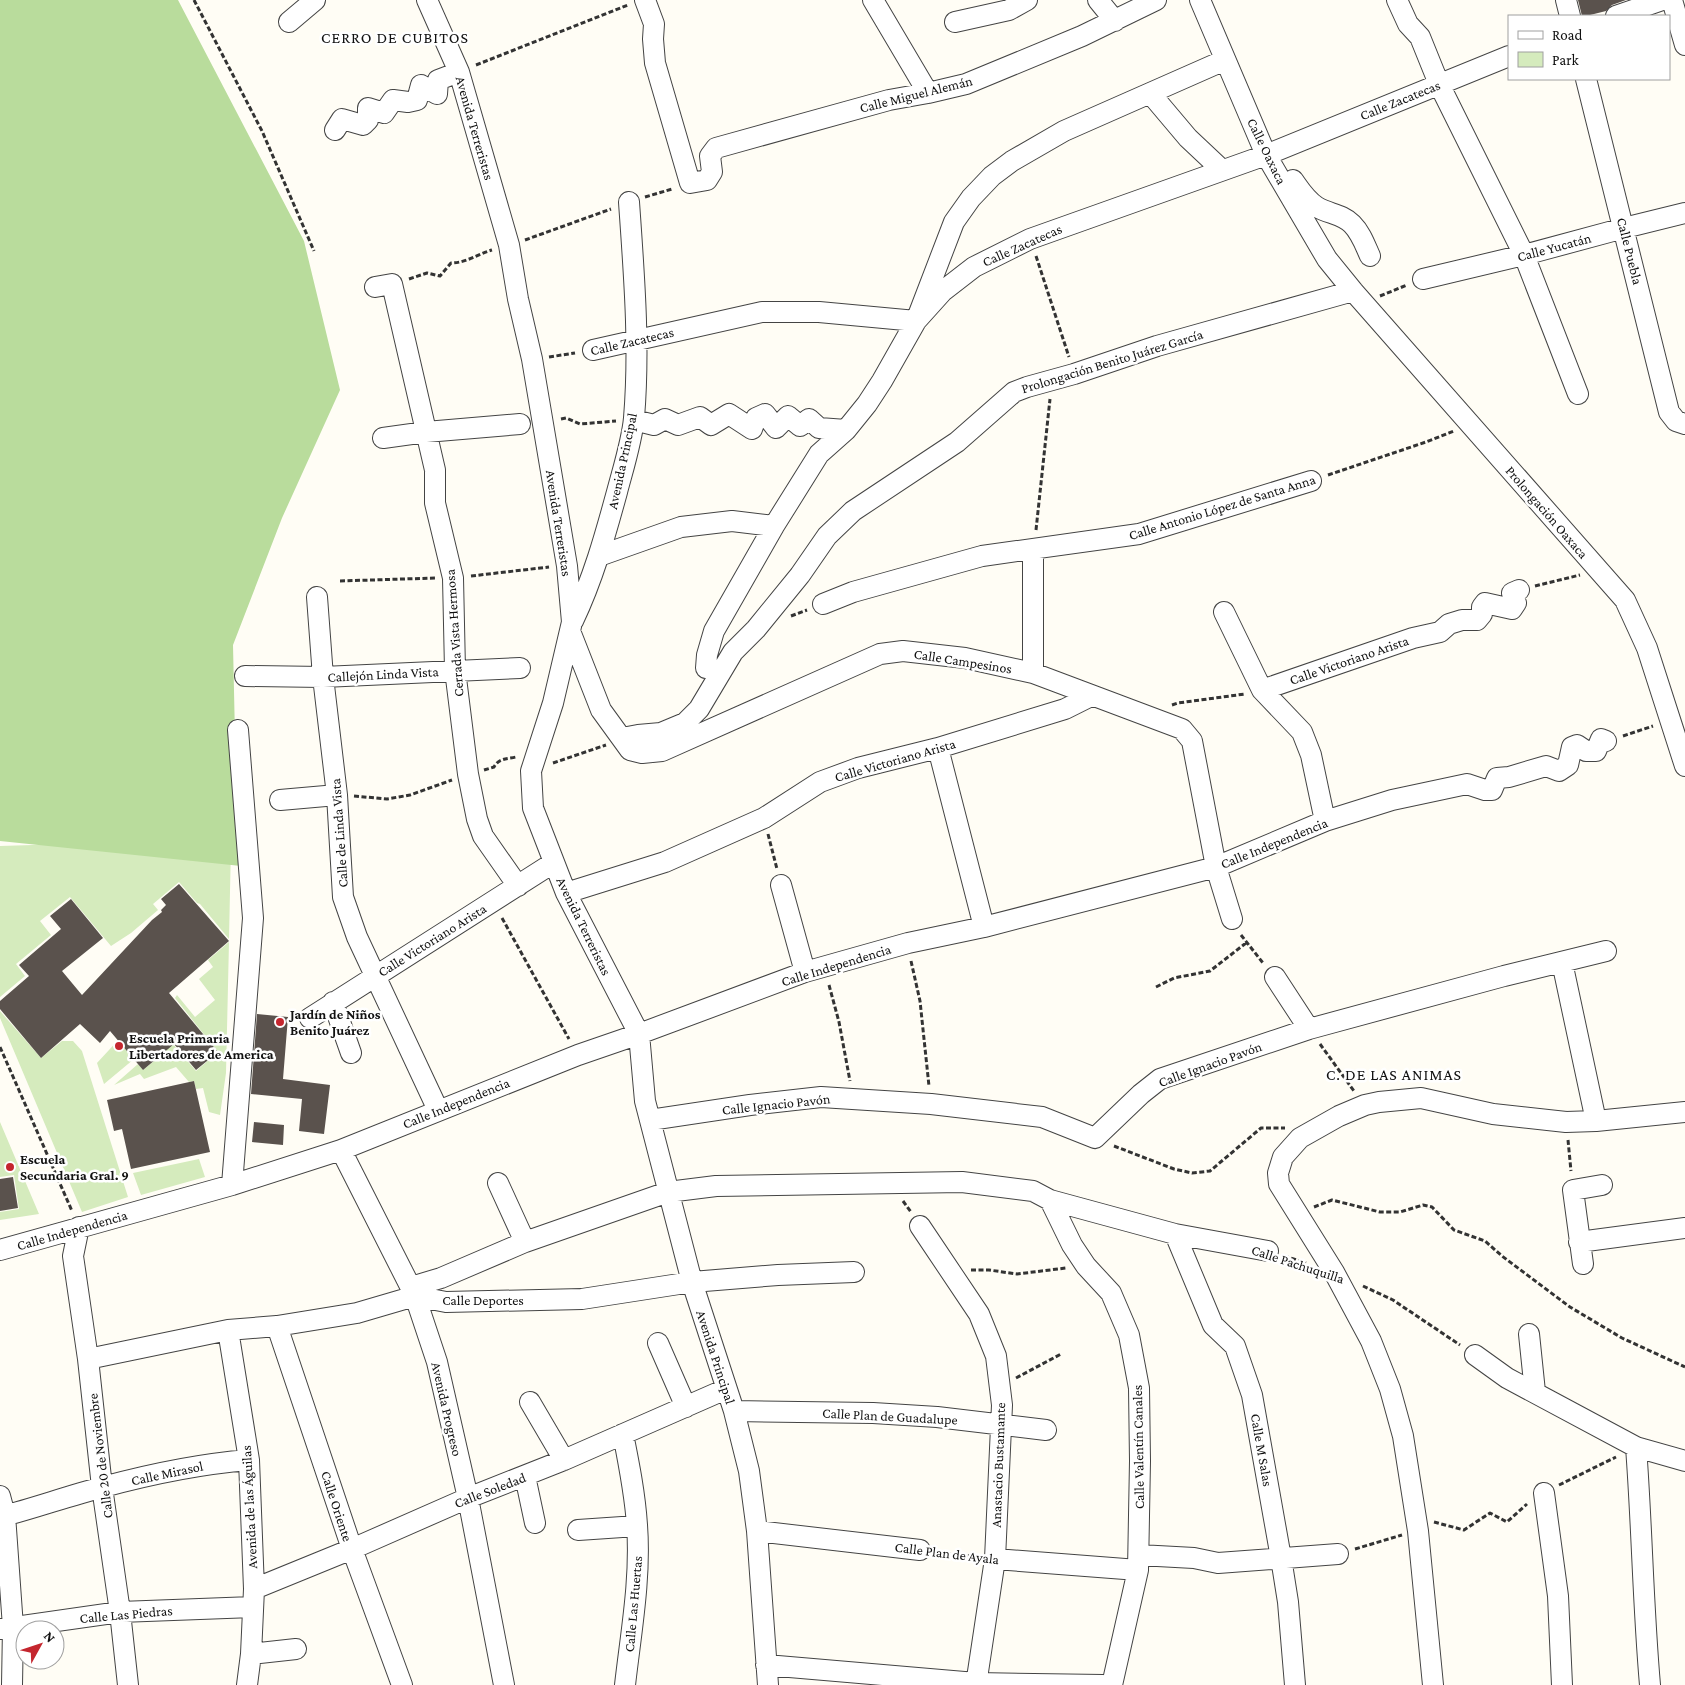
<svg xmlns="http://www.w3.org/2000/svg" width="1685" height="1685" font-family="'Crimson Pro',serif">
	<rect width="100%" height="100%" fill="#fffdf5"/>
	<path fill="#d5ebbd" d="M163,841L231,844L229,939L200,904L197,903L179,882L153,904L158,910L131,933L111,946L70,897L40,921L51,935L16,964L25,976L0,997V846Z
		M229,942L226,1073L220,1115L209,1112L203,1088L196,1089L194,1081L189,1082L176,1067L144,1079L140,1074L114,1085L138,1064L143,1070L164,1053L142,1027L121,1044L134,1059L104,1084L97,1063L145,1011L196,1071L218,1052L175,998L177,995L195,1017L215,1000L199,979L213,967L208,960Z
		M0,1011L41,1058L62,1041H73L82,1051L128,1197L82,1212L0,1018Z
		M0,1122L39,1214L0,1220V1212L19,1209L14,1175L0,1177Z
		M199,1159L205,1177L141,1195L133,1173Z"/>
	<path fill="#b9dc9c" d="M0,0H178L304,241L340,390L282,518L233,645L236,782L241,866L0,841Z"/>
	<path fill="#5a524d" d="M1578,0H1626L1612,5L1606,11L1586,16H1582Z
		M179,884L229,941L169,993L218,1052L196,1070L174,1044L143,1070L110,1031L100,1043L80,1024L41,1058L0,1009V1001L29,976L19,965L61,929L50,916L71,899L103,938L62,971L82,995L152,920L162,912L161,910L166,905L161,899Z
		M257,1014L288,1017L283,1079L330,1085L324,1134L299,1131L302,1099L251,1094Z
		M194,1081L210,1152L131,1169L122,1129L114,1131L107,1100Z
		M254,1122L284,1125L283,1145L252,1142Z
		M13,1177L18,1208L0,1211V1179Z"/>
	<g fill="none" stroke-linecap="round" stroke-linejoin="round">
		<g stroke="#444" stroke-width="22">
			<path id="minor" d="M427,0L459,72L509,245L518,299L532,359L567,566L572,622L553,703L531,771L533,808L566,893L639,1034L645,1101L692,1282L734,1411L749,1471L757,1531L768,1685
				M645,0L654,24L653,39L655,63L690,183L707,180L712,172L710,156L716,148L889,100L928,93L966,84L1082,36L1156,0
				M873,0L928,93
				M1098,0L1115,21
				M1200,0L1266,155L1327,259L1353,291L1625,600L1647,648L1685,766
				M1397,0L1408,24L1420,37L1439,84L1524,255L1578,394
				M1566,0L1570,16
				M1672,0L1685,45
				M1616,16L1662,0
				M289,22L315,0
				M955,22L1009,10L1027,0
				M1586,79L1669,412L1676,421L1685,424
				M1150,93L1188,138L1222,170
				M335,130L342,119L363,125L368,120V108L384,113L393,100L408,102L417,100L421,85L437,94L438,80L459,72
				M1293,180C1300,190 1306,200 1317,207C1329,214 1342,214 1352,224C1361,233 1365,245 1370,256
				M1423,279L1524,255L1624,228L1685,213
				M375,287L392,284L435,470V503L453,578L455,670L468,774L477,819L483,836L518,886
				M593,350L762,312H819L916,321L943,291L974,267L1030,239L1266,155L1509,56
				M634,420L654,425L665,419L678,425L700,417L711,425L729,414L752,429L756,418L765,414L776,428L788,416L800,426L809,419L819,428L846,430
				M383,438L426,432L520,424
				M599,556L681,527L732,521L774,526
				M317,597L323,677L337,795L343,897L357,937L438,1110
				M823,604L853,592L982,556L1139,534L1311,481
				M1224,612L1262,690L1302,732L1311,755L1325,821
				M573,621C593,579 605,536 617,492C623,469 632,441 634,418C640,346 634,274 629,202
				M570,631L601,710L630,750L642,753L662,751L880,654L903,651L965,658L1033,673L1182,729L1192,741L1216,867L1232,919
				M706,668L707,655L714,631L774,526L819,454L846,430L867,404L882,381L916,321L954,222L971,198L992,176L1012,161L1064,131L1225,60
				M1033,673V550
				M245,676L323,677L520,668
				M1262,690L1413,638L1440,632L1449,624L1462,620H1477L1482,614V607L1485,603L1512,609L1516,603L1512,593L1519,590
				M622,738L638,735L661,733L685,723L699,709L733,652L756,629L800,575L827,536L853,511L957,442L1014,392L1027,387L1074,374L1157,346L1353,291
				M938,748L984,927
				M280,800L337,795
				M781,885L805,972
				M566,893L665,862L764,818L820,782L858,768L938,748L1065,709L1091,696
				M1562,962L1596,1121
				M1275,977L1309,1029
				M333,1002L351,1053
				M310,1018L553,863
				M650,1120L750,1105L821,1097L931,1104L1042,1117L1095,1138L1141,1094L1160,1079L1309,1029L1504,976L1606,951
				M341,1150L415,1296L437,1362L468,1498L504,1685
				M498,1183L525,1242
				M232,1185L253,918L238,730
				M1050,1200L1072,1245L1086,1266L1111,1293L1129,1335L1139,1388L1140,1461L1138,1570L1112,1685
				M920,1226L979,1314L996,1356L1002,1405L995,1559L976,1685
				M79,1227L73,1256L88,1359L102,1487L120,1612L128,1685
				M1175,1234L1213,1325L1235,1346L1252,1395L1281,1558L1288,1602L1295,1685
				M1579,1242L1685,1228
				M0,1250L232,1185L341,1150L578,1055L639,1034L805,972L908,943L984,927L1216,867L1325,821L1392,800L1467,784L1485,790H1492L1497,778L1509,777L1546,766L1559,771L1568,765L1572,747L1577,745L1586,751H1596L1601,739L1606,741
				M1583,1264L1573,1190L1602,1185
				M411,1287L441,1278L525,1242L668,1192L716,1186L962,1182L1033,1191L1050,1200L1175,1234L1268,1251
				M277,1326L352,1549L402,1685
				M228,1330L249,1460L254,1589L251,1654L247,1685
				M1529,1334L1535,1392
				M658,1343L686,1407
				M1475,1355L1507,1378L1636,1447L1685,1461
				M88,1359L228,1330L277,1326L357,1313L415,1296L446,1302L582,1299L692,1282L778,1275L854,1272
				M530,1402L564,1460
				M734,1411L873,1413L937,1417L1046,1430
				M623,1434C629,1464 635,1494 637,1525C641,1578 631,1632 625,1685
				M1636,1447C1642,1526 1643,1606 1650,1685
				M525,1476L535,1523
				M1544,1493L1558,1596L1562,1685
				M0,1496L5,1515L13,1627L12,1685
				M0,1517C35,1508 68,1496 103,1487C151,1474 199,1464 249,1460
				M578,1530L637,1526
				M757,1531L920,1550
				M1139,1555L1194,1558L1218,1563L1338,1554
				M995,1559L1138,1570
				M254,1589L352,1549L468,1498L564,1460L726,1389
				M0,1629L120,1612L253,1607
				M251,1654L296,1649
				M766,1665L976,1683L1103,1685
				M1433,1685L1418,1531L1403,1436L1390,1389L1371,1341L1334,1272L1279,1184L1278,1173L1283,1157L1300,1138L1339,1116L1365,1105L1379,1102L1421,1098L1493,1114L1566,1122L1596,1121L1685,1112"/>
		</g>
		<path stroke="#333" stroke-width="3" stroke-dasharray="5 2.5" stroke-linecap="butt" d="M194,0L262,131L314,251
			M476,65L628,5
			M645,197L672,189
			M525,240L611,209
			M1036,256L1069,357
			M409,279L427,273L440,276L451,263C466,263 478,254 492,250
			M1380,296L1407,285
			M549,357L575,353
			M561,419L566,418L580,424L616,421
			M1328,475L1426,442L1454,431
			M1036,530L1050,399
			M471,576L549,567
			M340,581L435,578
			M1535,586L1580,575
			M791,616L807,610
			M1172,705L1178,703L1245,694
			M1623,736L1653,726
			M553,763L606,745
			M484,770L494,767C499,758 507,759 516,757
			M354,796L387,799L410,795L452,780
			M768,834L777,869
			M502,918L569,1039
			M1241,935L1263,963
			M911,961L920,1001L929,1086
			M829,985L839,1022L850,1081
			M1156,987L1174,978L1210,971L1246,943
			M1320,1044L1354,1091
			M0,1047L72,1211
			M1568,1140L1571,1171
			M1114,1146L1174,1169L1192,1173L1210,1171L1261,1128H1285
			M903,1201L911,1212
			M1314,1207L1332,1200L1380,1212H1400L1423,1205L1432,1207L1454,1230L1485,1241L1502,1256L1570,1307L1622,1338L1685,1367
			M1284,1256L1306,1263
			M971,1270H989L1017,1274L1066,1268
			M1363,1286L1393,1300L1460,1345
			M1016,1378L1061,1354
			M1559,1485L1616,1457
			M1434,1522L1464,1530L1490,1513L1507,1522L1527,1504
			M1355,1549L1402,1535
			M938,1552L977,1557"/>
		<use href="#minor" stroke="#fff" stroke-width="20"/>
	</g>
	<g fill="#c4262e" stroke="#fff" stroke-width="2">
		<circle cx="280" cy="1022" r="5"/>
		<circle cx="119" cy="1046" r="5"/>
		<circle cx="10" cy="1167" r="5"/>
	</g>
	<g text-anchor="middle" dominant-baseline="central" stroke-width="5" stroke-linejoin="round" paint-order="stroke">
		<g font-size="14" fill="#111" stroke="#fff">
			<text transform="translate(916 94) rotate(-14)">Calle Miguel Alemán</text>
			<text transform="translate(1400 100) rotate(-22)">Calle Zacatecas</text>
			<text transform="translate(475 128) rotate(74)">Avenida Terreristas</text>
			<text transform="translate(1267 151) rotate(64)">Calle Oaxaca</text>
			<text transform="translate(1022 245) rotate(-24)">Calle Zacatecas</text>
			<text transform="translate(1554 247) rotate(-15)">Calle Yucatán</text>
			<text transform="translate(1630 251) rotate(76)">Calle Puebla</text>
			<text transform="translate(632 341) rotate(-13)">Calle Zacatecas</text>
			<text transform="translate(1112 361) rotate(-17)">Prolongación Benito Juárez García</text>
			<text transform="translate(622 461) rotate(-78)">Avenida Principal</text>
			<text transform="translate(1222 507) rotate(-17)">Calle Antonio López de Santa Anna</text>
			<text transform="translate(1547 512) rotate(49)">Prolongación Oaxaca</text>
			<text transform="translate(559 523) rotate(81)">Avenida Terreristas</text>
			<text transform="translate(454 633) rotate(-94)">Cerrada Vista Hermosa</text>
			<text transform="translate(1349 660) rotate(-19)">Calle Victoriano Arista</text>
			<text transform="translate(963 661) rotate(9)">Calle Campesinos</text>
			<text transform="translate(383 674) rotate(-3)">Callejón Linda Vista</text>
			<text transform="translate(895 760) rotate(-16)">Calle Victoriano Arista</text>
			<text transform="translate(339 833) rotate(-94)">Calle de Linda Vista</text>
			<text transform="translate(1274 843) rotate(-22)">Calle Independencia</text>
			<text transform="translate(584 926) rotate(64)">Avenida Terreristas</text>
			<text transform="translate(432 940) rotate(-32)">Calle Victoriano Arista</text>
			<text transform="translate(836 965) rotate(-17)">Calle Independencia</text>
			<text transform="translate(1210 1064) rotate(-20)">Calle Ignacio Pavón</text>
			<text transform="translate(456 1103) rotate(-22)">Calle Independencia</text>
			<text transform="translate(776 1104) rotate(-6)">Calle Ignacio Pavón</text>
			<text transform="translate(72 1230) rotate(-16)">Calle Independencia</text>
			<text transform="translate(1298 1264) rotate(18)">Calle Pachuquilla</text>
			<text x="483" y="1300">Calle Deportes</text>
			<text transform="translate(716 1357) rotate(72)">Avenida Principal</text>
			<text transform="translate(447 1409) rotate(77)">Avenida Progreso</text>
			<text transform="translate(890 1416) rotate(3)">Calle Plan de Guadalupe</text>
			<text transform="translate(1138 1447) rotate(-91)">Calle Valentín Canales</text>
			<text transform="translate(1262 1450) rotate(80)">Calle M Salas</text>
			<text transform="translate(100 1456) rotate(-97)">Calle 20 de Noviembre</text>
			<text transform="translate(998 1465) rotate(-88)">Anastacio Bustamante</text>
			<text transform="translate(167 1473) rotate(-12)">Calle Mirasol</text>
			<text transform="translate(490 1490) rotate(-21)">Calle Soledad</text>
			<text transform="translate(337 1506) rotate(72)">Calle Oriente</text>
			<text transform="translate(249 1507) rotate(-93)">Avenida de las Águilas</text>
			<text transform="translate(947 1553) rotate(7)">Calle Plan de Ayala</text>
			<text transform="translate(633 1604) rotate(-85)">Calle Las Huertas</text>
			<text transform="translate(126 1614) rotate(-5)">Calle Las Piedras</text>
		</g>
		<g font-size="14" font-weight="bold" fill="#111" stroke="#fff" text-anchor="start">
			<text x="290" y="1014">Jardín de Niños<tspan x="290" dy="16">Benito Juárez</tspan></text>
			<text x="129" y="1038">Escuela Primaria<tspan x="129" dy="16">Libertadores de America</tspan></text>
			<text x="20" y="1159">Escuela<tspan x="20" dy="16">Secundaria Gral. 9</tspan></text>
		</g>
		<g font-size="16" letter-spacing="1" fill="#111" stroke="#fff">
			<text x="395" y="37">CERRO DE CUBITOS</text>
			<text x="1394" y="1074">C. DE LAS ANIMAS</text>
		</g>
	</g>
	<rect x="1508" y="15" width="162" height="65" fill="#ffffff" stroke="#a0a0a0"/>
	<rect x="1518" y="31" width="25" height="8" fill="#ffffff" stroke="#a0a0a0"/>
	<text x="1552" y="40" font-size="15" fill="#111111">Road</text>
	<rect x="1518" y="52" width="25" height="15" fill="#d5ebbd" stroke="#a0a0a0"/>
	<text x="1552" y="65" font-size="15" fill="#111111">Park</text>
	<g transform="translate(40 1645) rotate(50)"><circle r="24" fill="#ffffff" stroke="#a0a0a0"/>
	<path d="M0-4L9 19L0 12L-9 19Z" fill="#c4262e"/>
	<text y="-8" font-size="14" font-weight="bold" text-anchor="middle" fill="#111111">N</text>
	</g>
</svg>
